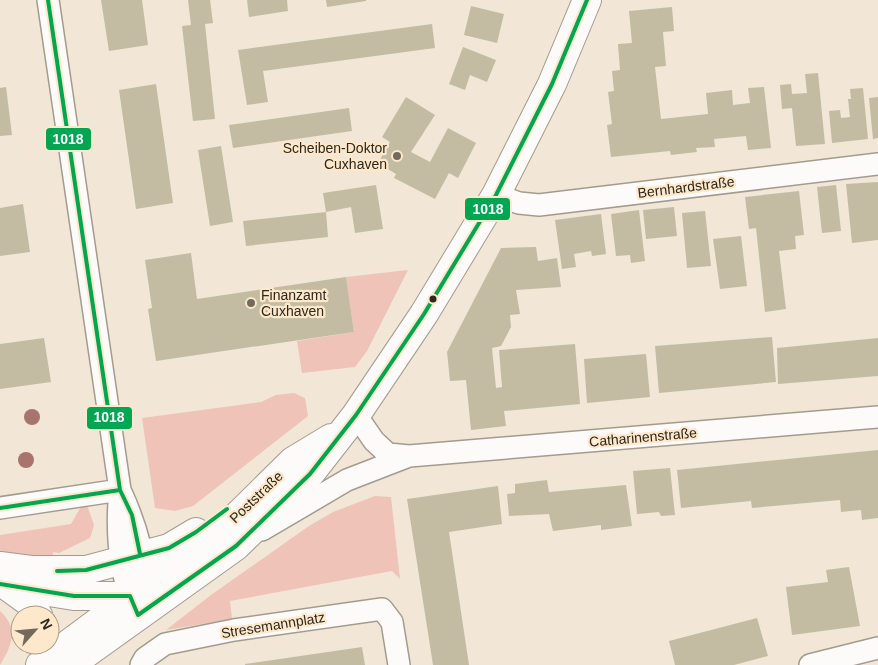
<svg xmlns="http://www.w3.org/2000/svg" width="878" height="665" font-family="Helvetica,sans-serif">
	<rect width="100%" height="100%" fill="#f2e6d6"/>
	<path fill="#efc3b8" d="M408,270L367,351L355,367L302,373L297,341L354,332L346,277Z
		M294,393L305,398L308,416L193,506L175,511L155,508L142,418L261,402L276,395Z
		M375,496L391,497L400,579L392,571L230,601L232,619L166,630L211,595L309,526L333,512Z
		M82,505H87L94,525L90,538L59,553L53,552V564L0,560V535L71,524Z
		M0,611C19,628 12,646 0,665Z"/>
	<path fill="#c3bca2" d="M101,0H142L148,45L109,51Z
		M188,0H210L213,23L205,24L215,119L193,121L182,26L191,25Z
		M247,0H287L288,11L249,17Z
		M326,0H366V1L327,7Z
		M471,6L504,14L497,43L464,35Z
		M672,7L674,31L663,32L666,66L655,67L661,119L708,114L706,93L732,90L733,105L750,103L748,88L764,87L771,148L748,150L746,136L714,139L715,147L696,148L697,152L671,155L670,151L611,157L607,125L612,124L608,92L614,91L612,71L620,70L618,44L632,43L629,11Z
		M432,24L435,48L263,71L268,102L247,105L238,50Z
		M463,47L496,60L487,82L470,75L465,90L449,84Z
		M818,73L825,144L796,146L792,108L782,109L780,85L791,84L792,94L807,93L805,74Z
		M156,84L173,203L136,209L119,90Z
		M6,87L12,135L0,136V88Z
		M863,88L868,139L832,143L829,111L840,110L841,118L850,117L848,99H851L850,89Z
		M406,97L435,115L411,152L430,162L448,128L476,143L458,178L449,173L435,199L394,178L396,174L378,163L390,142L382,137Z
		M878,97V138L873,139L869,98Z
		M349,108L352,131L233,148L229,125Z
		M221,146L233,222L210,226L198,150Z
		M878,182V240L852,243L846,184Z
		M376,185L383,229L355,233L351,207L326,212L328,237L246,246L243,221L326,212L323,193Z
		M836,185L841,231L822,233L817,187Z
		M799,191L804,235L795,236L796,249L779,251L786,309L765,312L756,228L749,229L745,197Z
		M23,204L30,252L0,256V208Z
		M674,207L677,236L646,239L643,210Z
		M639,210L645,261L631,263L630,255L616,256L611,214Z
		M705,211L711,266L687,268L682,213Z
		M601,214L606,254L592,256L591,251L574,254L576,267L562,269L555,220Z
		M741,236L747,286L720,289L713,239Z
		M536,247L538,261L557,258L561,287L516,290L520,314L510,315L511,327L501,346L492,348L496,388L502,387L499,350L575,344L580,404L504,411L506,426L471,430L466,380L450,381L447,352L501,248Z
		M191,253L197,299L346,277L354,332L156,361L148,309L152,308L145,260Z
		M772,337L776,382L659,393L655,346Z
		M44,338L51,382L0,389V344Z
		M878,338V376L778,384L777,348Z
		M646,354L650,397L587,403L584,359Z
		M878,450V518L862,520L861,510L841,512L840,500L752,508L751,501L681,508L677,470Z
		M670,468L675,515L661,516L659,512L637,514L633,471Z
		M547,480L549,492L626,485L632,526L601,530V525L553,531L549,514L509,516L507,494L515,493V484Z
		M498,486L502,524L449,532L469,665H433L407,499Z
		M849,567L860,626L792,635L786,587L828,582L826,570Z
		M757,618L768,656L734,665H675L669,641Z
		M362,647L365,665H245V664Z"/>
	<g fill="none" stroke-linecap="round" stroke-linejoin="round">
		<g stroke="#a49b8f" stroke-width="24">
			<path id="street" d="M48,0L120,490C116,530 119,572 135,609
				M496,195L519,203L539,205L878,164
				M356,415L374,441L388,454L409,456L878,417
				M120,490C134,520 150,567 144,600
				M0,508L120,490
				M262,530L347,480L409,456
				M141,665L145,658L165,644L234,630L382,609L392,622L399,665
				M810,665L878,648"/>
		</g>
		<g stroke="#a49b8f" stroke-width="30">
			<path id="secondary" d="M0,566L31,570H86L169,548L196,532
				M0,584L74,596H130
				M7,586L29,602L38,615
				M40,665L227,526L293,461L331,438
				M70,665L236,546L310,474L356,415L424,314L496,195L552,84L587,0"/>
		</g>
		<use href="#street" stroke="#fdfbf9" stroke-width="21"/>
		<use href="#secondary" stroke="#fdfbf9" stroke-width="28"/>
		<g stroke="#fde8cb" stroke-width="8">
			<path id="bus-1" d="M48,0L120,490L132,515L140,554
				M0,508L120,490
				M57,571L86,570L169,548L196,532L227,509
				M0,584L74,596H130L138,615L236,546L310,474L356,415L424,314L496,195L552,84L587,0"/>
		</g>
		<use href="#bus-1" stroke="#00a651" stroke-width="4"/>
	</g>
	<g fill="#a9746e">
		<circle cx="32" cy="417" r="8"/>
		<circle cx="26" cy="460" r="8"/>
	</g>
	<g fill="#736a5d" stroke="#fde8cb" stroke-width="2">
		<circle cx="397" cy="156" r="5"/>
		<circle cx="251" cy="303" r="5"/>
	</g>
	<circle fill="#2e271c" stroke="#fde8cb" stroke-width="2" cx="433" cy="299" r="4.5"/>
	<g text-anchor="middle" dominant-baseline="central" stroke-width="4.5" stroke-linejoin="round" paint-order="stroke">
		<g font-size="14" fill="#2e271c" stroke="#fde8cb" text-anchor="end">
			<text x="387" y="148">Scheiben-Doktor<tspan x="387" dy="16">Cuxhaven</tspan></text>
			<text x="261" y="295" text-anchor="start">Finanzamt<tspan x="261" dy="16">Cuxhaven</tspan></text>
		</g>
		<g font-size="14" fill="#2e271c" stroke="#fde8cb">
			<text transform="translate(686 187) rotate(-7)">Bernhardstraße</text>
			<text transform="translate(643 437) rotate(-5)">Catharinenstraße</text>
			<text transform="translate(256 497) rotate(-44)">Poststraße</text>
			<text transform="translate(273 625) rotate(-9)">Stresemannplatz</text>
		</g>
	</g>
	<g stroke="#fde8cb" stroke-width="2">
		<rect x="45" y="127" width="47" height="24" rx="5" fill="#00a651"/>
		<rect x="464" y="197" width="47" height="24" rx="5" fill="#00a651"/>
		<rect x="86" y="406" width="47" height="24" rx="5" fill="#00a651"/>
	</g>
	<g font-size="14" text-anchor="middle" font-weight="bold" fill="#fff">
		<text x="68" y="144">1018</text>
		<text x="488" y="214">1018</text>
		<text x="109" y="422">1018</text>
	</g>
	<g transform="translate(35 630) rotate(63)"><circle r="24" fill="#fde8cb" stroke="#aa9b85"/>
	<path d="M0-4L9 19L0 12L-9 19Z" fill="#736a5d"/>
	<text y="-8" font-size="14" font-weight="bold" text-anchor="middle" fill="#2e271c">N</text>
	</g>
</svg>
